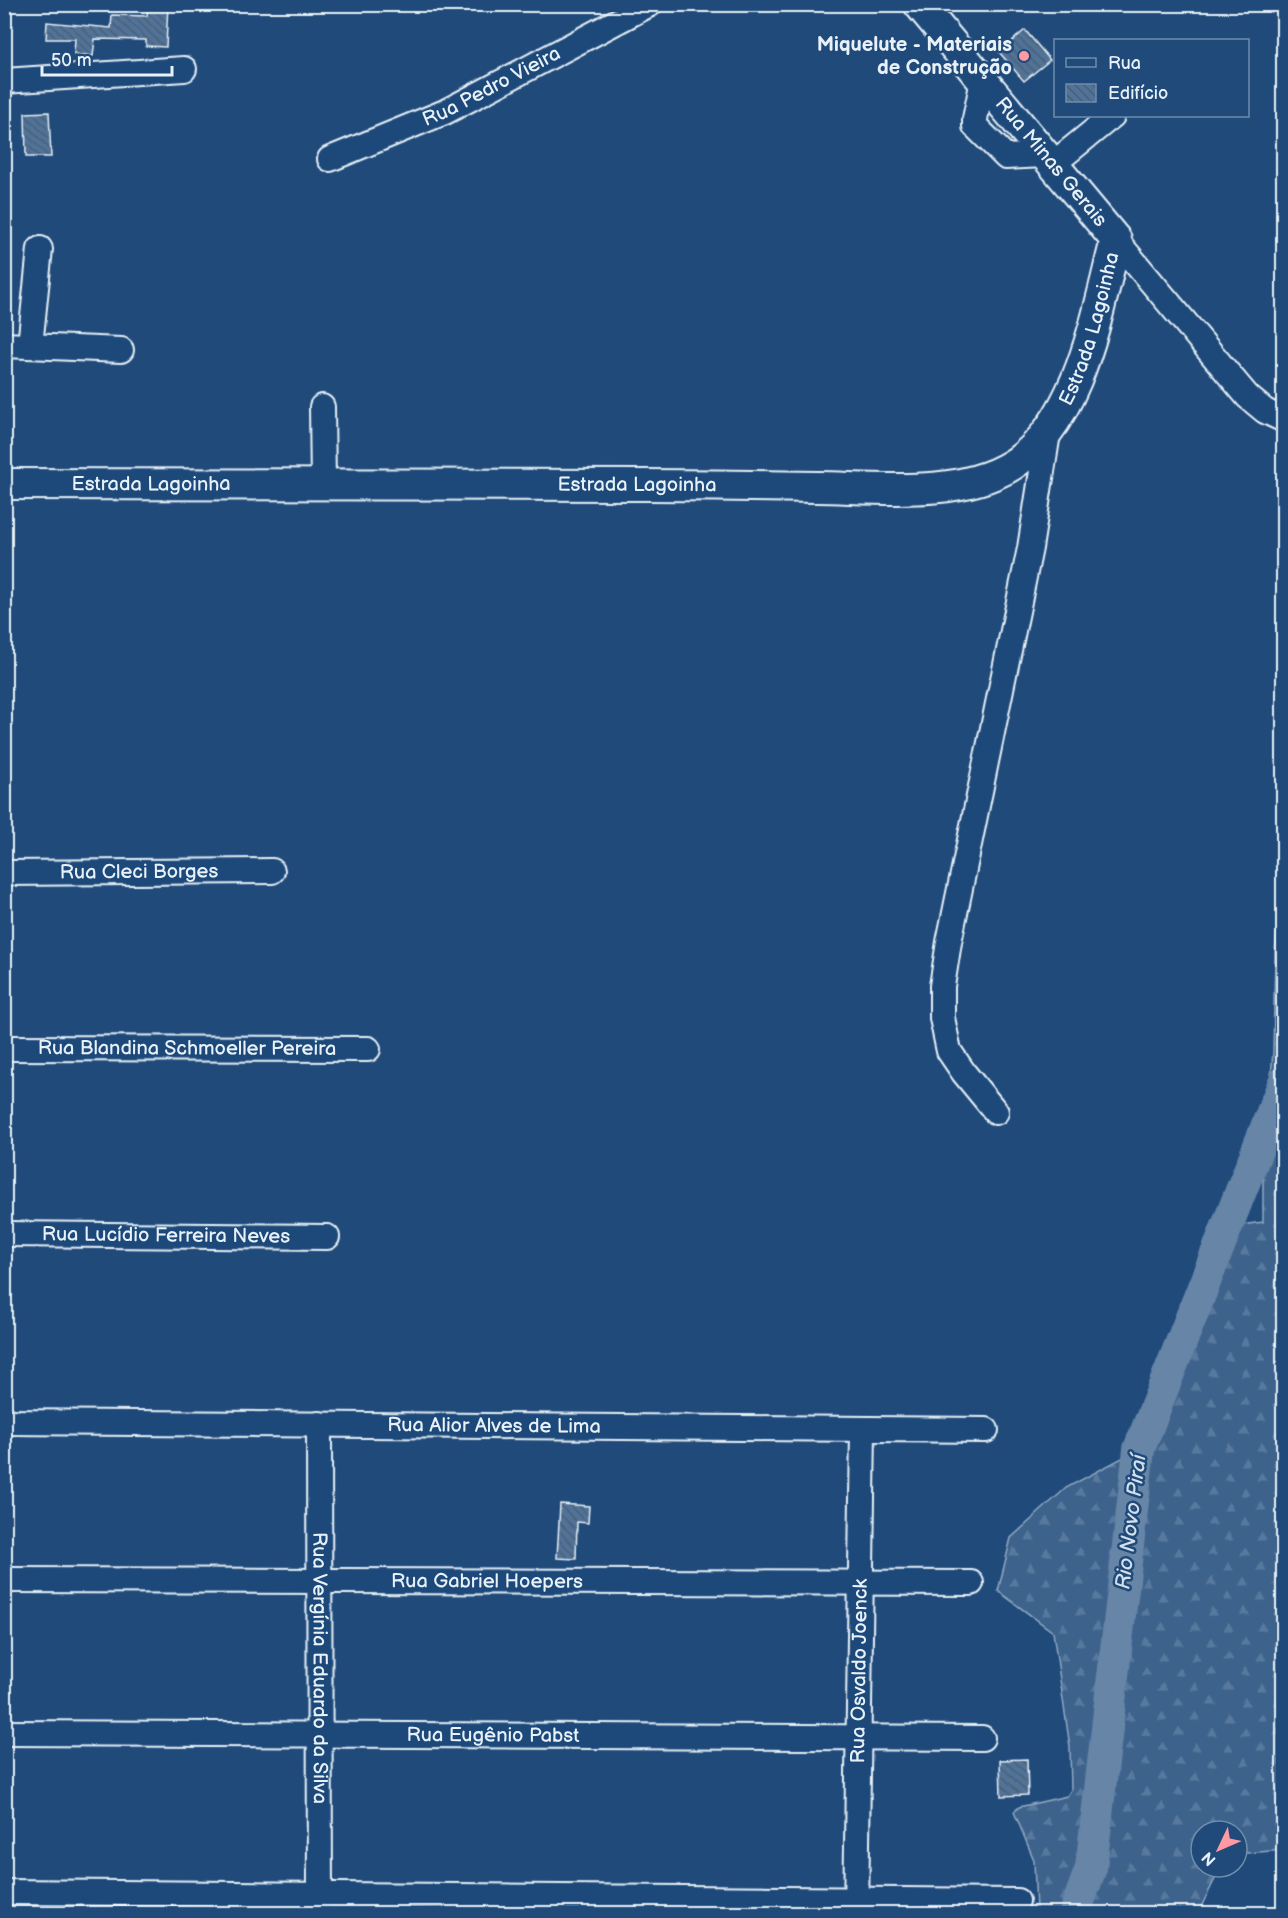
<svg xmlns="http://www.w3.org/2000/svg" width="1288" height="1918" font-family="'Balsamiq Sans',sans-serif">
	<defs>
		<pattern id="forest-firs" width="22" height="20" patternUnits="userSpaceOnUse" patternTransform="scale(1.5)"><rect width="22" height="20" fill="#3c628c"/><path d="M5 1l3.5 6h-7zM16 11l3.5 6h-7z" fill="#58799d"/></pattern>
		<pattern id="building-back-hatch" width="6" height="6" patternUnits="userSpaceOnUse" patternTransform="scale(1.5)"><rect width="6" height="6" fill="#517399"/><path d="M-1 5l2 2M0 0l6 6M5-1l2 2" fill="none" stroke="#4c5e72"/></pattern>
	</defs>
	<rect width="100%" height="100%" fill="#1f4a7a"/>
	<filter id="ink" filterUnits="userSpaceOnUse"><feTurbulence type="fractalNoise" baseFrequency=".0167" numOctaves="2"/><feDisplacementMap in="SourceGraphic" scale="12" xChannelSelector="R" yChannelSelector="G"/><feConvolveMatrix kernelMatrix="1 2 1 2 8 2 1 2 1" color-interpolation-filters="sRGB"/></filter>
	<g filter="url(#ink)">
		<path fill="url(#forest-firs)" stroke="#92aac2" stroke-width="1.5" d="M1283,858V1850L1237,1854V1831H1201V1867H1221L1198,1913L1058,1914L1057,1911L1036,1913L1034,1860L1014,1812L1019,1807L1067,1796L1071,1790L1070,1747L1053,1632L998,1591L1011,1538L1066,1488L1139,1449L1226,1227L1263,1222V1175L1273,1052L1275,953Z"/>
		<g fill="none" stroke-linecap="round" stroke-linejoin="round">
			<path stroke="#6685a7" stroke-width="32" d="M1076,1914V1909L1091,1868L1139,1449L1284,1082"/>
		</g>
		<path fill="url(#building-back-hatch)" stroke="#e8f1f8" stroke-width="1.5" d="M148,4H168L166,47L146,46V40L95,39L93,56L74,54L75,39H46L47,22L111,28L112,15L147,16Z
			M1025,30L1050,60L1024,81L999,52Z
			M49,112L51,157H26L25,113Z
			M560,1504L589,1506L588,1523L577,1522L576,1559L557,1558Z
			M1027,1759L1028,1795L1001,1796L1000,1760Z"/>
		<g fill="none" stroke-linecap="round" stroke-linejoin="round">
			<g stroke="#e8f1f8" stroke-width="28">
				<g id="minor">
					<path d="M983,80L975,119V126L1006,157L1045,155"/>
					<path d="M4,81L184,69"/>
					<path id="s1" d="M330,159L445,112L650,4"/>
					<path d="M1053,164L1112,116"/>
					<path d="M1116,240L1248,397L1265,411L1284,420"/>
					<path d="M4,345L121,350"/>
					<path d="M30,346L40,249"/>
					<path d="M322,407L323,485"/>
					<path id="s2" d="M4,873L272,871"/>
					<path id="s3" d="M4,1048L368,1049"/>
					<path d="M996,1112L964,1073L949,1051L942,1018V986L949,942L1030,548L1048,433"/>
					<path id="s4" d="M4,1234L327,1237"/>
					<path id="s5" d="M4,1422L986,1430"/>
					<path id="s6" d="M319,1424L320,1914"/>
					<path id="s7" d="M4,1580L971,1583"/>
					<path id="s8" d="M4,1733L982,1738"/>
					<path d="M4,1892L1017,1901"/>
					<path id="s9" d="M856,1914L863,1429"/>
				</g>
			</g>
			<g stroke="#e8f1f8" stroke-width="34">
				<g id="major">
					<path id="s10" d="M4,484C219,485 433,484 647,485C704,485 761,486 819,487C878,488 959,498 1012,465C1080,422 1097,313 1116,240L919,4"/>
				</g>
			</g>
			<use href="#minor" stroke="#1f4a7a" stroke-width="24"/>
			<use href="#major" stroke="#1f4a7a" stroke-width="30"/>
		</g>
	</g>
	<circle fill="#ff9aa2" stroke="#1f4a7a" stroke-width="2" cx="1024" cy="56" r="6"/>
	<g text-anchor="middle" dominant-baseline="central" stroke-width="5" stroke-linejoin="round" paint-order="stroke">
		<g font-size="20" font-weight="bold" fill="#e8f1f8" stroke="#1f4a7a" text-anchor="end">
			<text x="1012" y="45">Miquelute - Materiais<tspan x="1012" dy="23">de Construção</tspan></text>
		</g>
		<g font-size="20" fill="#e8f1f8" stroke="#1f4a7a">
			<text stroke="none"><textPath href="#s1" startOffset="177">Rua Pedro Vieira</textPath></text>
			<text transform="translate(1051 162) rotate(50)">Rua Minas Gerais</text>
			<text stroke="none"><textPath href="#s10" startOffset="1173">Estrada Lagoinha</textPath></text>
			<text stroke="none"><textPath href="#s10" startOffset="147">Estrada Lagoinha</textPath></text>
			<text stroke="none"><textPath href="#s10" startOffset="633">Estrada Lagoinha</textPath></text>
			<text stroke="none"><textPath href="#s2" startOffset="135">Rua Cleci Borges</textPath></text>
			<text stroke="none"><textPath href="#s3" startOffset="183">Rua Blandina Schmoeller Pereira</textPath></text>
			<text stroke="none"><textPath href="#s4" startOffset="162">Rua Lucídio Ferreira Neves</textPath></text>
			<text stroke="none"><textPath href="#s5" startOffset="490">Rua Alior Alves de Lima</textPath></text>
			<text stroke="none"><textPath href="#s7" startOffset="483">Rua Gabriel Hoepers</textPath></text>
			<text stroke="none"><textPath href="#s6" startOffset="244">Rua Vergínia Eduardo da Silva</textPath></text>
			<text stroke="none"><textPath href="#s9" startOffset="243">Rua Osvaldo Joenck</textPath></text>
			<text stroke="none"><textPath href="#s8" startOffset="489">Rua Eugênio Pabst</textPath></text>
		</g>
		<g font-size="21" font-style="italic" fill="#d4e1ec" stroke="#1f4a7a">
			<text transform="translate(1131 1522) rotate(-83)">Rio Novo Piraí</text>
		</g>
	</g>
	<rect width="1288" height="1918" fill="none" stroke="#1f4a7a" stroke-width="24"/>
	<rect x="12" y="12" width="1264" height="1894" fill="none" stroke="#e8f1f8" stroke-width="2" filter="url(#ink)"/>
	<rect x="1054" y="39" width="195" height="78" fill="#1f4a7a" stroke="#6f8dac" stroke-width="1.5"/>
	<rect x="1066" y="58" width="30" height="9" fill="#1f4a7a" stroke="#6f8dac" stroke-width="1.5"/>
	<text x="1108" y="69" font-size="18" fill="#e8f1f8">Rua</text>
	<rect x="1066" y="84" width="30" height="18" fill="url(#building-back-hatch)" stroke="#6f8dac" stroke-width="1.5"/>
	<text x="1108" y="99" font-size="18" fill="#e8f1f8">Edifício</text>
	<g transform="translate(1219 1849) rotate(226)"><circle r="28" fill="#1f4a7a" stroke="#6f8dac" stroke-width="1.5"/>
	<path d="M0-4.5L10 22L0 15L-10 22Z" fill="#ff9aa2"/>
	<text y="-9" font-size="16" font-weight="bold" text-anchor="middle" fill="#e8f1f8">N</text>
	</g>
	<path d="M42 66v9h130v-9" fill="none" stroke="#e8f1f8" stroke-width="3"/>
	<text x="51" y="66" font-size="18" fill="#e8f1f8" stroke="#1f4a7a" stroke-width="4.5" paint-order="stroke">50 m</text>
</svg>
